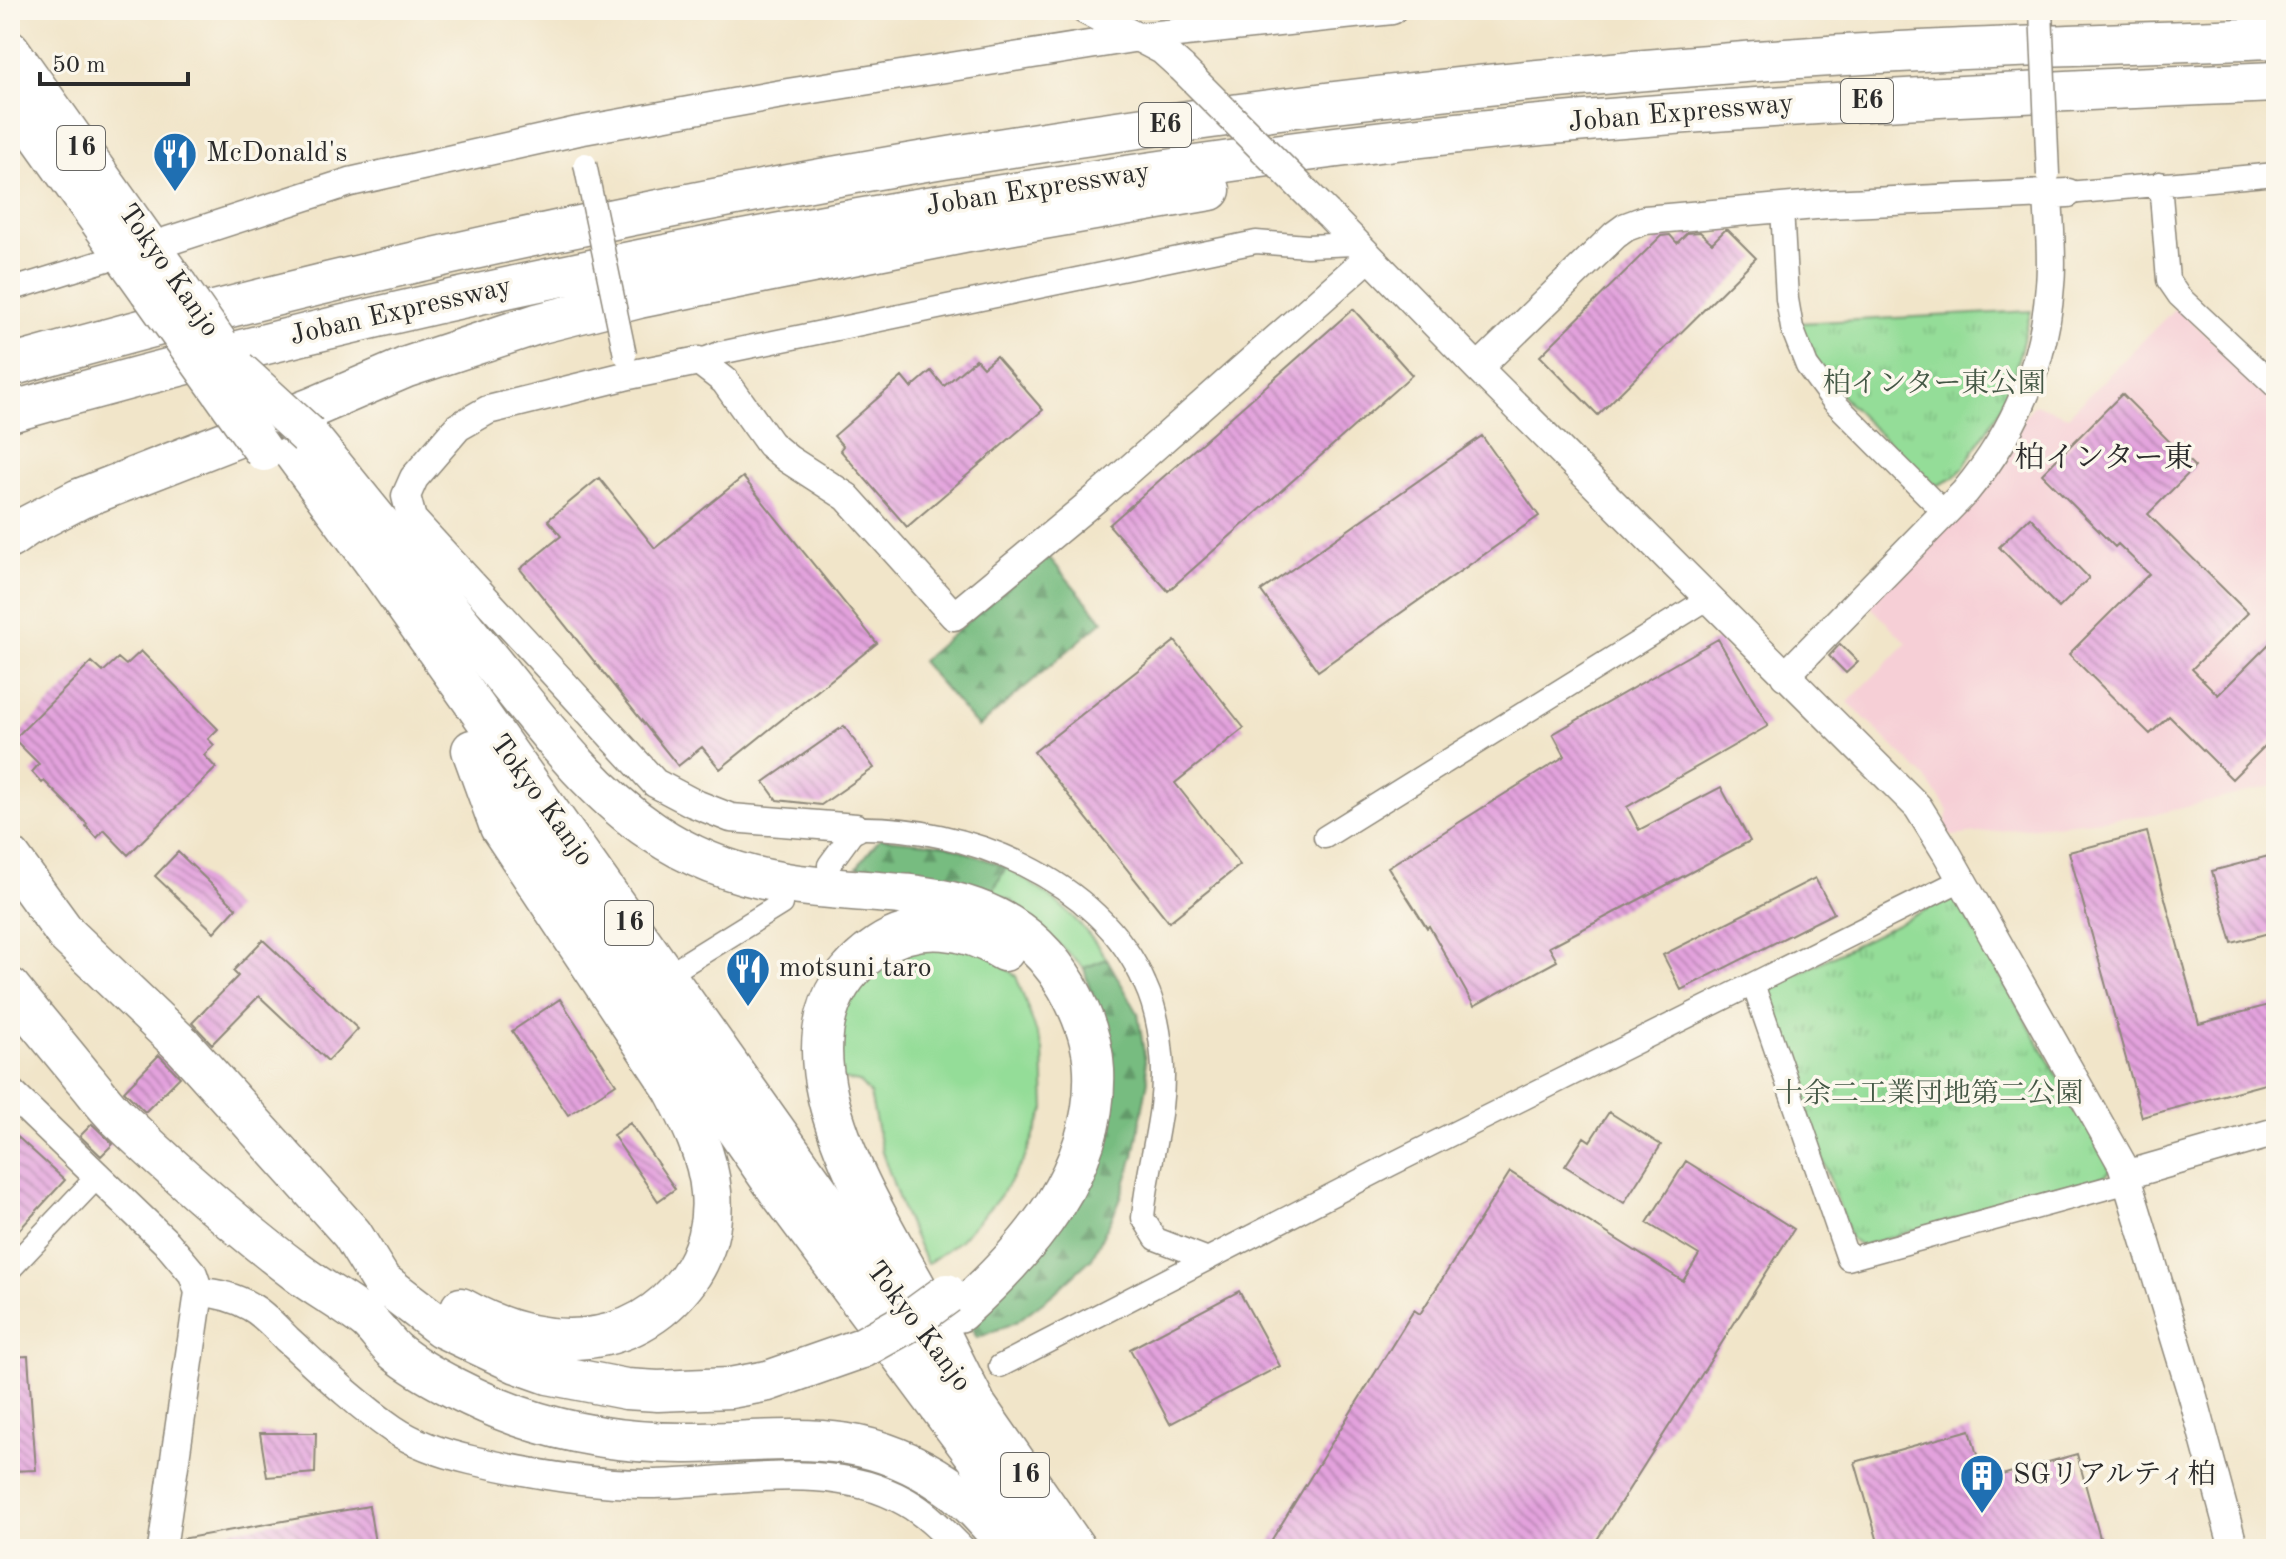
<svg xmlns="http://www.w3.org/2000/svg" width="2286" height="1559" font-family="'Old Standard TT','Noto Serif JP',serif">
	<defs>
		<pattern id="forest-firs" width="22" height="20" patternUnits="userSpaceOnUse" patternTransform="scale(2)"><rect width="22" height="20" fill="#77bc80"/><path d="M5 1l3.5 6h-7zM16 11l3.5 6h-7z" fill="#629969"/></pattern>
		<pattern id="park-tufts" width="24" height="20" patternUnits="userSpaceOnUse" patternTransform="scale(2)"><rect width="24" height="20" fill="#94dd98"/><path d="M3 7l-1-3M5 7V3M7 7l1-3M15 17l-1-3M17 17v-4M19 17l1-3" fill="none" stroke="#80be83"/></pattern>
		<pattern id="building-back-hatch" width="6" height="6" patternUnits="userSpaceOnUse" patternTransform="scale(2)"><rect width="6" height="6" fill="#e3a2dd"/><path d="M-1 5l2 2M0 0l6 6M5-1l2 2" fill="none" stroke="#b884b3"/></pattern>
	</defs>
	<rect width="100%" height="100%" fill="#fbf7ec"/>
	<filter id="ink" filterUnits="userSpaceOnUse"><feTurbulence type="fractalNoise" baseFrequency=".0125" numOctaves="2"/><feDisplacementMap in="SourceGraphic" scale="16" xChannelSelector="R" yChannelSelector="G"/><feConvolveMatrix kernelMatrix="1 2 1 2 8 2 1 2 1" color-interpolation-filters="sRGB"/></filter>
	<filter id="wash" filterUnits="userSpaceOnUse"><feTurbulence type="fractalNoise" baseFrequency=".006" numOctaves="4" result="noise"/><feDisplacementMap in="SourceGraphic" scale="32" xChannelSelector="R" yChannelSelector="G"/><feGaussianBlur stdDeviation="1.8" result="paint"/><feColorMatrix in="noise" values="0 0 0 0 0 0 0 0 0 0 0 0 0 0 0 0 0 1.4 0 .05"/><feComposite in="paint" operator="in"/></filter>
	<g filter="url(#wash)">
		<rect width="100%" height="100%" fill="#f1e5c9"/>
		<path fill="#f6cfd6" d="M2176,307L2276,400V785L2157,814L1951,836L1945,826L1949,811L1925,777L1848,702L1907,643L1868,604L2035,404L2068,416Z"/>
		<path fill="#94dd98" stroke="#608462" stroke-width="2" d="M1006,867C1053,897 1075,912 1107,959L1084,968L1012,901L992,892Z
			M898,948H979L1016,976L1043,1050L1045,1109L1024,1160L998,1199L959,1241L927,1264L904,1214L882,1152L870,1094L859,1082L835,1078L844,1000Z"/>
		<path fill="url(#forest-firs)" stroke="#517456" stroke-width="2" d="M1047,555L1103,621L978,727L921,661Z
			M880,838L948,845L1006,867L992,892L960,883L857,867Z
			M1107,959L1138,1013L1148,1080L1134,1156L1119,1203L1092,1258L1053,1294L1016,1322L977,1338L969,1325L1094,1164L1096,1014L1084,968Z"/>
		<path fill="url(#park-tufts)" stroke="#608462" stroke-width="2" d="M2031,311L2012,381L2000,409L1963,468L1954,478L1936,486C1901,452 1836,400 1814,358C1808,347 1804,334 1799,323Z
			M1949,898L1957,900L2111,1170L2105,1176L1861,1246L1851,1240L1766,997L1769,988Z"/>
		<g id="blocks">
			<path fill="url(#building-back-hatch)" d="M1725,230H1728L1756,258L1598,415L1540,356L1661,236L1670,235L1677,243L1687,233L1700,232L1712,243Z
				M1353,309L1412,375L1168,591L1109,525Z
				M996,356L1043,410L907,527L840,450L843,446L834,436L902,377L911,388L931,371L944,386L976,359L983,367Z
				M2122,394L2195,467L2148,514L2248,613L2192,669L2218,695L2276,637V735L2232,779L2169,716L2150,734L2069,654L2149,574L2118,544L2115,547L2042,474Z
				M1482,436L1539,516L1318,671L1261,591Z
				M743,477L877,643L720,769L702,747L678,766L520,569L561,536L548,520L599,478L655,548Z
				M2030,517L2089,578L2059,608L1999,547Z
				M1718,639L1768,726L1627,807L1639,830L1721,787L1750,841L1549,947L1557,961L1474,1006L1429,926L1427,928L1388,867L1565,756L1553,734Z
				M1175,641L1244,728L1175,783L1240,865L1169,922L1034,752Z
				M1840,644L1858,662L1846,673L1829,656Z
				M141,651L218,729L208,739L214,745L204,755L216,768L128,855L104,830L97,838L86,826L87,824L44,781L42,783L32,772L39,764L14,739L92,662L103,672L118,658L126,665Z
				M844,726L874,768L821,805L777,800L764,782Z
				M2147,832L2199,1024L2276,1003V1081L2142,1117L2069,852Z
				M178,852L236,908L214,932L155,876Z
				M2276,854V931L2232,943L2212,871Z
				M1815,878L1834,913L1681,990L1663,955Z
				M263,940L358,1029L328,1061L259,996L212,1044L192,1023L238,976L233,971Z
				M560,999L616,1084L568,1115L512,1031Z
				M159,1055L180,1077L145,1112L124,1091Z
				M1609,1112L1661,1145L1624,1203L1565,1166L1584,1137L1590,1141Z
				M630,1123L675,1189L658,1201L613,1135Z
				M92,1124L113,1144L101,1156L80,1136Z
				M10,1130L65,1180L10,1240Z
				M1686,1161L1794,1229L1591,1549H1266L1414,1310L1420,1314L1510,1172L1683,1281L1699,1255L1647,1223Z
				M1239,1291L1280,1366L1170,1424L1130,1349Z
				M28,1356L36,1470L10,1471V1357Z
				M1970,1430L1984,1480L2077,1454L2103,1549H1880L1855,1462Z
				M260,1433H316L315,1473L267,1477Z
				M369,1506L376,1549H179L181,1539Z"/>
		</g>
	</g>
	<g filter="url(#ink)">
		<use href="#blocks" fill-opacity="0" stroke="#8e887a" stroke-width="2"/>
		<g fill="none" stroke-linecap="round" stroke-linejoin="round">
			<g stroke="#8e887a" stroke-width="25">
				<path id="minor" d="M2160,183L2168,280L2179,296L2276,387
					M2068,193L2276,174
					M1782,208L1787,299L1792,328L1807,366L1833,401L1945,513
					M10,290L123,255
					M699,361L720,353L1256,242L1307,246L1355,244
					M1325,837L1709,598
					M829,865L856,828C964,825 1100,878 1145,984C1155,1005 1160,1032 1162,1055C1168,1110 1147,1164 1143,1218L1156,1239L1208,1259
					M657,981L781,904
					M1753,984L1848,1259L2129,1182
					M10,1269L98,1176
					M1000,1366L1390,1165L1961,880"/>
			</g>
			<g stroke="#8e887a" stroke-width="31">
				<path id="tertiary" d="M1085,10L1162,50L1182,68
					M1327,213L1478,368L1918,807L1946,852L2122,1164L2193,1397L2234,1549
					M134,252L350,182L578,131L788,93L1139,37L1392,10
					M1478,368L1615,235L1626,227L1645,220L1827,204L2068,193
					M1785,676L1965,492C2014,433 2045,363 2050,285C2053,255 2049,224 2048,193
					M856,828L731,818L693,803L655,783L412,519L406,496L414,478L458,427L488,410L629,375L699,361L725,381L770,444L788,459L847,497L954,616L1099,496L1368,258
					M10,1092L167,1243L193,1274L199,1292L162,1549
					M2126,1175L2276,1132
					M199,1292C218,1293 234,1297 251,1307C264,1314 276,1328 287,1339C321,1370 355,1403 393,1429C415,1444 445,1454 471,1460C527,1473 587,1484 645,1484C730,1485 827,1457 906,1502C927,1514 944,1532 961,1549"/>
			</g>
			<g stroke="#8e887a" stroke-width="41">
				<path id="trunk" d="M10,49L177,284
					M10,96L149,291
					M286,444L376,566L903,1309L974,1401L1077,1549
					M489,774L779,1193L1044,1549"/>
			</g>
			<g stroke="#8e887a" stroke-width="43">
				<path id="motorway" d="M10,366C579,205 1167,105 1757,61C1930,48 2103,44 2276,38
					M10,412C351,315 697,242 1047,188C1184,167 1321,147 1458,133C1730,105 2003,93 2276,82
					M308,435C369,510 429,584 489,659C539,720 586,787 653,832C693,859 738,876 786,883C891,900 1003,877 1067,986C1081,1011 1093,1041 1094,1070C1098,1171 1029,1249 959,1312
					M10,538L27,526L79,499L314,407L407,367L537,324L639,298L762,273L974,231L1210,190
					M10,857L66,934L183,1046L352,1234L381,1281L441,1327L517,1363L548,1374L626,1389L658,1391L730,1388L768,1381L862,1348
					M10,988C34,1018 59,1047 83,1077C95,1090 105,1106 118,1118C175,1172 235,1225 297,1272C319,1289 345,1302 367,1320C377,1329 385,1342 395,1351C425,1376 482,1403 518,1416C572,1435 628,1443 684,1443C785,1443 857,1423 947,1485C972,1502 991,1526 1011,1549
					M461,1308C538,1351 631,1356 688,1279C706,1254 714,1222 711,1192C708,1155 690,1120 673,1088L500,827L472,750
					M974,1401C955,1365 938,1328 919,1293C868,1199 753,1028 879,946C918,920 967,927 1004,951"/>
			</g>
			<use href="#minor" stroke="#fff" stroke-width="22"/>
			<use href="#tertiary" stroke="#fff" stroke-width="28"/>
			<use href="#trunk" stroke="#fff" stroke-width="38"/>
			<use href="#motorway" stroke="#fff" stroke-width="40"/>
			<g stroke="#8e887a" stroke-width="25" stroke-linecap="butt">
				<path id="minor-bridge" d="M2041,10L2048,175
					M585,164L625,355"/>
			</g>
			<g stroke="#8e887a" stroke-width="31" stroke-linecap="butt">
				<path id="tertiary-bridge" d="M1182,68L1327,213"/>
			</g>
			<g stroke="#8e887a" stroke-width="41" stroke-linecap="butt">
				<path id="trunk-bridge" d="M177,284L219,344
					M149,291L264,452"/>
			</g>
			<g stroke="#8e887a" stroke-width="43" stroke-linecap="butt">
				<path id="motorway-bridge" d="M237,370L308,435
					M862,1348L910,1321L947,1294"/>
			</g>
			<use href="#minor-bridge" stroke="#fff" stroke-width="22"/>
			<use href="#tertiary-bridge" stroke="#fff" stroke-width="28"/>
			<use href="#trunk-bridge" stroke="#fff" stroke-width="38"/>
			<use href="#motorway-bridge" stroke="#fff" stroke-width="40"/>
		</g>
	</g>
	<defs>
		<g id="restaurant-pin" transform="scale(2.3)"><path d="M0 17L-7.5 6A9.5 9.5 0 1 1 7.5 6Z" fill="#1f6fb2" stroke="#fbf7ec"/><path d="M-5-6h1v4h1v-4h1v4h1v-4h1v5L-1.5 .5V6h-2V.5L-5-1ZM5-6V6H3V1.5H1.5Q1.5-4 5-6Z" fill="#fff"/></g>
		<g id="building-pin" transform="scale(2.3)"><path d="M0 17L-7.5 6A9.5 9.5 0 1 1 7.5 6Z" fill="#1f6fb2" stroke="#fbf7ec"/><path d="M-4-6H4V6H1V3H-1V6H-4ZM-2.5-4.3h1.7v1.8h-1.7ZM.8-4.3h1.7v1.8H.8ZM-2.5-1h1.7V.8h-1.7ZM.8-1h1.7V.8H.8Z" fill="#fff"/></g>
	</defs>
	<g fill-rule="evenodd">
		<use href="#restaurant-pin" x="175" y="154"/>
		<use href="#restaurant-pin" x="748" y="969"/>
		<use href="#building-pin" x="1982" y="1476"/>
	</g>
	<g text-anchor="middle" dominant-baseline="central" stroke-width="7" stroke-linejoin="round" paint-order="stroke">
		<g fill="#fbf7ec" stroke="#696865" stroke-width="2">
			<rect x="1841" y="79" width="52" height="44" rx="6"/>
			<rect x="1139" y="103" width="52" height="44" rx="6"/>
			<rect x="57" y="126" width="48" height="44" rx="6"/>
			<rect x="605" y="901" width="48" height="44" rx="6"/>
			<rect x="1001" y="1453" width="48" height="44" rx="6"/>
		</g>
		<g font-size="26" font-weight="bold" fill="#2b2b2b">
			<text x="1867" y="101">E6</text>
			<text x="1165" y="125">E6</text>
			<text x="81" y="148">16</text>
			<text x="629" y="923">16</text>
			<text x="1025" y="1475">16</text>
		</g>
		<g font-size="28" fill="#2b2b2b" stroke="#fbf7ec">
			<text transform="translate(1681 114) rotate(-5)">Joban Expressway</text>
			<text transform="translate(1038 190) rotate(-9)">Joban Expressway</text>
			<text transform="translate(168 271) rotate(55)">Tokyo Kanjo</text>
			<text transform="translate(401 312) rotate(-13)">Joban Expressway</text>
			<text transform="translate(541 801) rotate(54)">Tokyo Kanjo</text>
			<text transform="translate(918 1327) rotate(53)">Tokyo Kanjo</text>
		</g>
		<g font-size="28" fill="#2b2b2b" stroke="#fbf7ec" text-anchor="start">
			<text x="206" y="154">McDonald's</text>
			<text x="779" y="969">motsuni taro</text>
			<text x="2013" y="1476">SGリアルティ柏</text>
		</g>
		<g font-size="28" fill="#455846" stroke="#fbf7ec">
			<text x="1934" y="385">柏インター東公園</text>
			<text x="1929" y="1095">十余二工業団地第二公園</text>
		</g>
		<g font-size="30" fill="#2b2b2b" stroke="#fbf7ec">
			<text x="2104" y="459">柏インター東</text>
		</g>
	</g>
	<rect width="2286" height="1559" fill="none" stroke="#fbf7ec" stroke-width="40"/>
	<path d="M40 72v12h148v-12" fill="none" stroke="#2b2b2b" stroke-width="4"/>
	<text x="52" y="72" font-size="24" fill="#2b2b2b" stroke="#fbf7ec" stroke-width="6" paint-order="stroke">50 m</text>
</svg>
